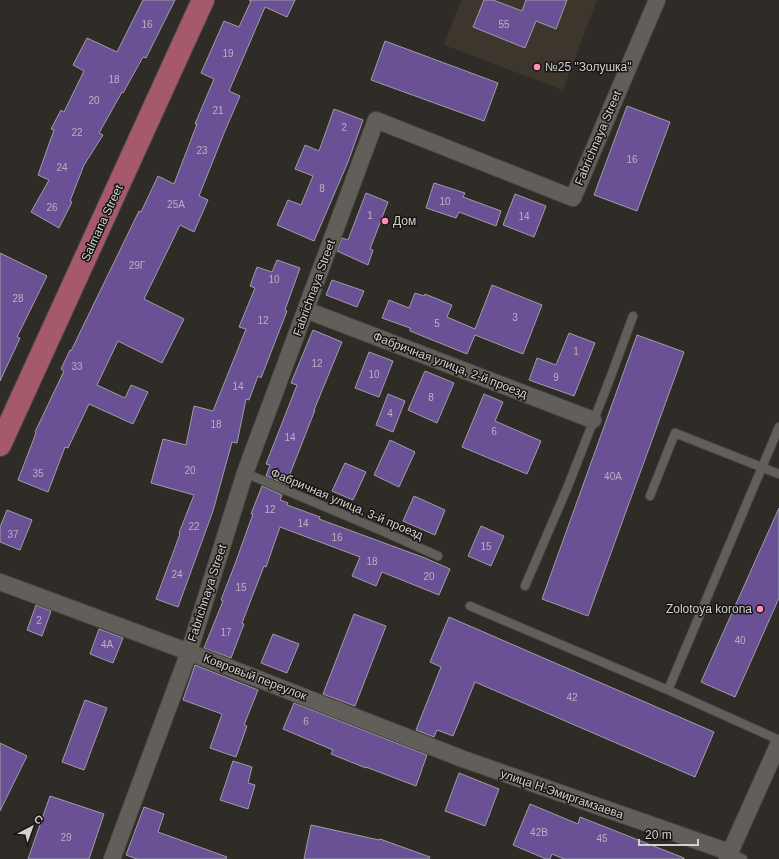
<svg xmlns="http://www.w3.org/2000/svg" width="779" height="859" font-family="Helvetica,sans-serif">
	<rect width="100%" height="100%" fill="#2f2c28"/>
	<path fill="#3c362c" d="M461,0H597L563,90L444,45Z"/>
	<path fill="#6a5095" stroke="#9f9ea4" d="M143,0H175L146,58L143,57L123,93L122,92L99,133L103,135L84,165L70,201L72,202L59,228L31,212L49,180L38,175L54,130L51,129L61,110L64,112L84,71L73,65L87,38L117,52Z
		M249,0H295L287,17L265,7L229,91L240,96L224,133L199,196L208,200L194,232L180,225L144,299L184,319L162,363L118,341L97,385L125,398L131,385L148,392L133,424L89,404L68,448L65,447L48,492L18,480L36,433L35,432L64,371L61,369L70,350L71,351L139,211L141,212L158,176L174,184L197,124H195L214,79L201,73L224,21L239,27L251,1Z
		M484,0H493L522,11L526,0H567L556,29L536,21L525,48L473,27Z
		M385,41L498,83L484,121L371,80Z
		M627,106L670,122L637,211L594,195Z
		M334,109L363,120L348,162L314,241L277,225L288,200L301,205L313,176L295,169L305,145L319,151Z
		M434,183L465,193L463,197L501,211L496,226L459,212L456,218L426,208Z
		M366,193L388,202L370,249L373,250L368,265L337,251L342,238L348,240Z
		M515,194L546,206L534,237L503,225Z
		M0,253L47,276L17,337L20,338L0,381Z
		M277,260L300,268L285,310L287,311L261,378L258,376L249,400L246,399L237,443L232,442L213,511L178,607L156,599L180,534L179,533L194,495L151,483L163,439L186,445L194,406L213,411L246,329L239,327L255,288L250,286L257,267L272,272Z
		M332,280L364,291L357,307L326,295Z
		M492,285L542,305L523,354L475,335L467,354L410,331V328L382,318L389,300L409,308L415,293L424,296L425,294L452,305L447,317L475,329Z
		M313,330L342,342L314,410H315L286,484L266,476L270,465L266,464L297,385L291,383Z
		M569,333L595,343L574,396L529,380L537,358L556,365Z
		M637,335L684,352L588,616L542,599Z
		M369,352L393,361L379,397L355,388Z
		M425,371L454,383L437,423L408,410Z
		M388,394L405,401L393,432L376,425Z
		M484,394L503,402L495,421L541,441L527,474L462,447Z
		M390,440L415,452L399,487L374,475Z
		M345,463L366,472L353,500L332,491Z
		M262,486L282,495L280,500L288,503L287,505L320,517L319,519L425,558L450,569L439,595L382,572L376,586L352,576L360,557L280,527L266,567L264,566L242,623L244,624L231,658L204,648L223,601L221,600L235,564L253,514H251Z
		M414,496L445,510L435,535L403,521Z
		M779,508V598L735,697L701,682Z
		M7,510L32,520L20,550L0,542V527Z
		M481,526L504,536L491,566L468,556Z
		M36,605L51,611L42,636L27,630Z
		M354,614L386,626L355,706L323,694Z
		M449,617L714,732L695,777L475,682L453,736L437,730L434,737L416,730L441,667L430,662Z
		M99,629L123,638L113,663L90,654Z
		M273,634L299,644L287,673L261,663Z
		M195,665L258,690L244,725L247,726L236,757L210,748L222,714L183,700Z
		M85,700L107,708L84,770L62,762Z
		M294,703L427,755L416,786L366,767V768L331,754L333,750L283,729Z
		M0,743L27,756L0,811Z
		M233,761L252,767L248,783L255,785L248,809L220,800Z
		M459,773L499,789L485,826L445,811Z
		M50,796L104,814L89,859H28Z
		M530,804L578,824L580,817L684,858V859H564L552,854L550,859H546L513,845Z
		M144,807L164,814L158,832L227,857L226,859H137L126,855Z
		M311,825L379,840L380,839L430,857L429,859H304Z"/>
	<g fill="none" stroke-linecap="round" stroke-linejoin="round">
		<g stroke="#4c4a45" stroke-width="10">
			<path id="lane" d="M245,473L387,533L438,556
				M650,496L675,433L779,474
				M525,586L568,486L611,376L633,316
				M470,606L668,690L779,740
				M668,690L779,427
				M729,852L743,859"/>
		</g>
		<g stroke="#4c4a45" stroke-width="18">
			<path id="street" d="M306,310L593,420
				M0,582L189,652L463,759L729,852
				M112,859L189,652L245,473L376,120L573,198L657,0
				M727,859L779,743"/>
		</g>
		<g stroke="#4c4a45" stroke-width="24">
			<path id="primary" d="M0,445L203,0"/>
		</g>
		<use href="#lane" stroke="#625f5a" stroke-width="8"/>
		<use href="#street" stroke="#625f5a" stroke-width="16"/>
		<use href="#primary" stroke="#a6596b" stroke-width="22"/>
	</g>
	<g fill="#ff8eb9" stroke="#161513" stroke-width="1.5">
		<circle cx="537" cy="67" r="4"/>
		<circle cx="385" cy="221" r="4"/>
		<circle cx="760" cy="609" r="4"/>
	</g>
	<g text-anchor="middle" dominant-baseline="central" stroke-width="3" stroke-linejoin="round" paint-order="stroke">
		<g font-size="10" fill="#b9b1c0">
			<text x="147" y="24">16</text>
			<text x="504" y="24">55</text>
			<text x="228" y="53">19</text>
			<text x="114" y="79">18</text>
			<text x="94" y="100">20</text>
			<text x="218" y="110">21</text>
			<text x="344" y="127">2</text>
			<text x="77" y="132">22</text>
			<text x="202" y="150">23</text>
			<text x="632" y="159">16</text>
			<text x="62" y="167">24</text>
			<text x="322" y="188">8</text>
			<text x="445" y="201">10</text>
			<text x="176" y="204">25А</text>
			<text x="52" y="207">26</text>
			<text x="370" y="215">1</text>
			<text x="524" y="216">14</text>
			<text x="137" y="265">29Г</text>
			<text x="274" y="279">10</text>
			<text x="18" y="298">28</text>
			<text x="515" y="317">3</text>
			<text x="263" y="320">12</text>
			<text x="437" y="323">5</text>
			<text x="576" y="351">1</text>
			<text x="317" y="363">12</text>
			<text x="77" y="366">33</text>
			<text x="374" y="374">10</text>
			<text x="556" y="377">9</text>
			<text x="238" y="386">14</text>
			<text x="431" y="397">8</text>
			<text x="390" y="413">4</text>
			<text x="216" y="424">18</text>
			<text x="494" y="431">6</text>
			<text x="290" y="437">14</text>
			<text x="190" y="470">20</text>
			<text x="38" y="473">35</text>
			<text x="613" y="476">40А</text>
			<text x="270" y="509">12</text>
			<text x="303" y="523">14</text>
			<text x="194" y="526">22</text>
			<text x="13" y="534">37</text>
			<text x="337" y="537">16</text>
			<text x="486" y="546">15</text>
			<text x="372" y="561">18</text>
			<text x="177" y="574">24</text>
			<text x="429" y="576">20</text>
			<text x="241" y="587">15</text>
			<text x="39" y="620">2</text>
			<text x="226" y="632">17</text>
			<text x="740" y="640">40</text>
			<text x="107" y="644">4А</text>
			<text x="572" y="697">42</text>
			<text x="306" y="721">6</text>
			<text x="539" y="832">42В</text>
			<text x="66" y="837">29</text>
			<text x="602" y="838">45</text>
		</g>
		<g font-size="12" fill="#d3d1ce" stroke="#161513" text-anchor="start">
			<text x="545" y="67">№25 "Золушка"</text>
			<text x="393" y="221">Дом</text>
			<text x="752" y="609" text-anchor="end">Zolotoya korona</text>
		</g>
		<g font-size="12" fill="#d3d1ce" stroke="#161513">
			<text transform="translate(598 138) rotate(-67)">Fabrichnaya Street</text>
			<text transform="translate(102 223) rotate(-65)">Salmana Street</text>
			<text transform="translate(314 288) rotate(-70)">Fabrichnaya Street</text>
			<text transform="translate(450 365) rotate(21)">Фабричная улица, 2-й проезд</text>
			<text transform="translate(347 504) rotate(23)">Фабричная улица, 3-й проезд</text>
			<text transform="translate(207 593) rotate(-72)">Fabrichnaya Street</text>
			<text transform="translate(255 677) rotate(21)">Ковровый переулок</text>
			<text transform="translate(562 794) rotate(19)">улица Н.Эмиргамзаева</text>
		</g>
	</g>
	<g transform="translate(32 827) rotate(41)" stroke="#161513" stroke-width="3" paint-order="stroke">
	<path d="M0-3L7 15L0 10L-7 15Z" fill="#d3d1ce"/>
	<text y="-6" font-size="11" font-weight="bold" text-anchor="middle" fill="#d3d1ce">С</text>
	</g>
	<path d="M639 839v6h59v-6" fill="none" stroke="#d3d1ce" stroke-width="2"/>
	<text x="645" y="839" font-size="12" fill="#d3d1ce" stroke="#161513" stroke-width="3" paint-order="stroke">20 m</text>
</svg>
